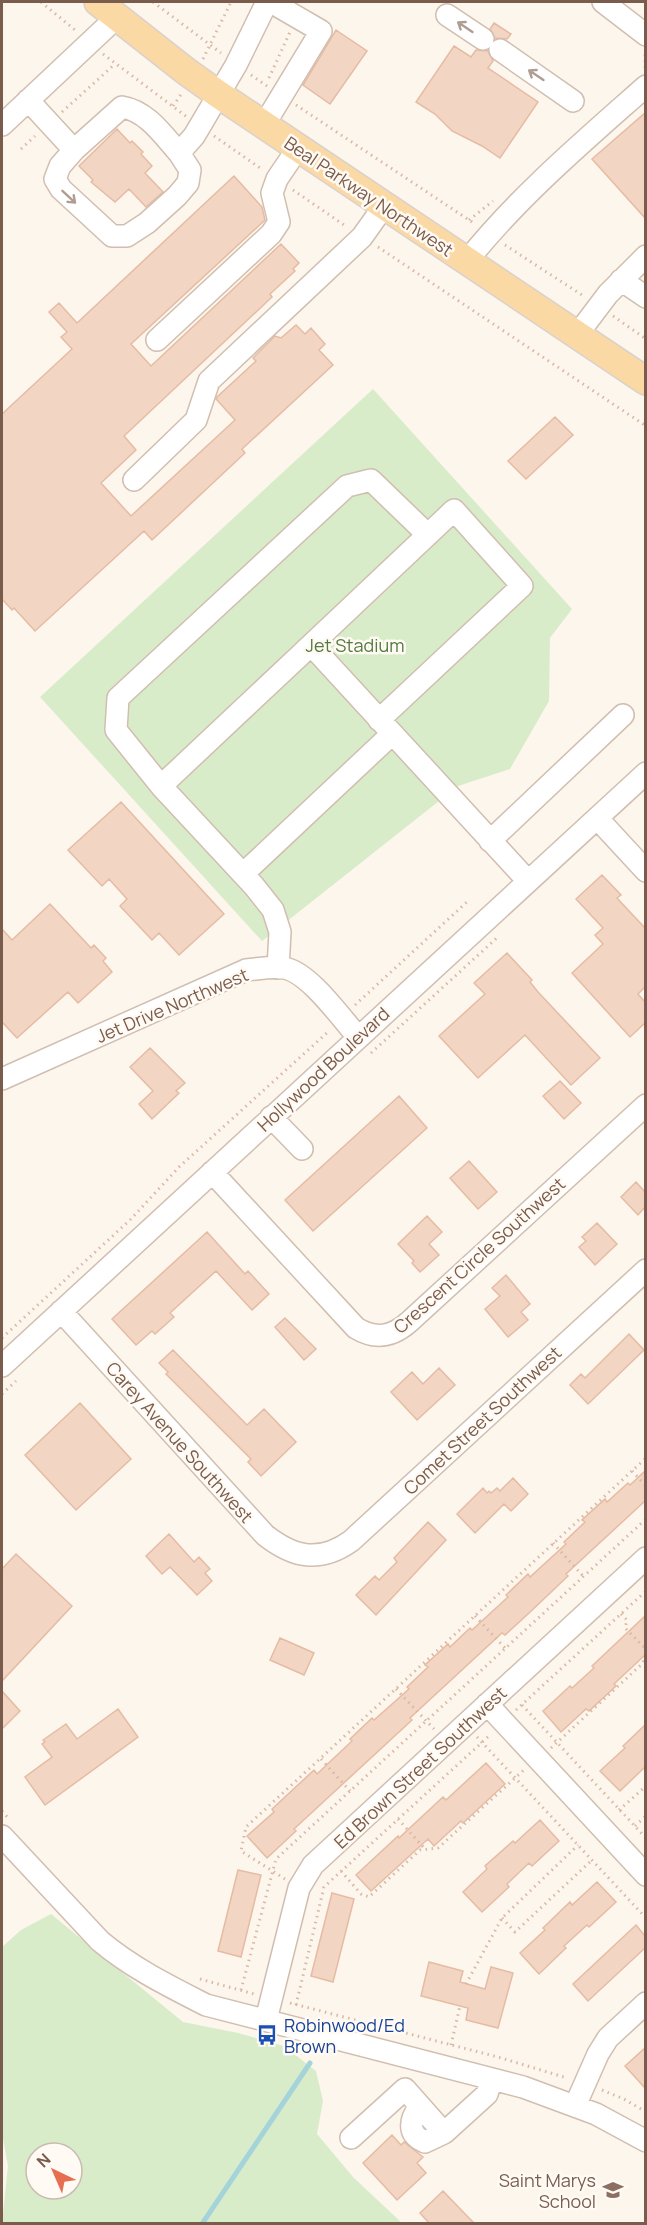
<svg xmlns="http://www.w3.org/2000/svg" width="647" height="2225" font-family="Manrope,sans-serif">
	<rect width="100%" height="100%" fill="#fdf6ec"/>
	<path fill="#d8ecc9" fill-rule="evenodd" d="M373,389L572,609L550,638L549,701L510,769L458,786L262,941L40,697Z
		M51,1914L183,2022L238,2033L284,2046L316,2071L323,2101L317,2134L353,2177L402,2223H2L8,2166L2,2133V1947L21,1930ZM36,2153H72V2189H36Z"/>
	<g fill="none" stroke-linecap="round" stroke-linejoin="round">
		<path stroke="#a5d3da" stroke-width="5" d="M202,2224L310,2063"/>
	</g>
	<path fill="#f3d5c3" stroke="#e6bba3" stroke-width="1.5" d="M494,23L511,34L507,39L495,38L490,29Z
		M336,30L367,51L330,104L303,85Z
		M454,46L471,57L476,50L488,51L493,61L488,68L538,102L500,158L482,146L452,131L435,114L416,102Z
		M645,113V218L592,159Z
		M117,129L130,143L132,141L143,152L141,154L152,166L145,173L163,192L146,207L129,189L115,202L91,182L93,180L79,166Z
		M234,176L262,207L265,220L131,344L151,366L281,244L299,263L293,269L295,271L270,294L272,297L124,436L136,450L101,483L131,516L235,420L216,399L217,397L256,361L253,358L275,336L281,338L296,325L305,334L311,328L325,344L319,350L333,365L242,449L245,453L152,540L144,531L35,631L14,608L12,610L2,599V414L72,349L61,337L67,332L49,312L59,303L77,323Z
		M555,417L573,435L526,479L508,461Z
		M121,802L224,914L179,955L159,933L152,940L120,906L127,899L109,879L102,886L68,850Z
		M602,875L621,895L617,898L645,928V987L638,994L645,1002V1023L630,1037L572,973L603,944L595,935L603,928L576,899Z
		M50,904L91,948L94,945L106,958L103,961L112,972L78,1003L68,992L17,1038L2,1022V929L12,940Z
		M507,953L532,980L530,982L538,992L600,1058L571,1085L525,1035L478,1078L439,1036L485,994L474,983Z
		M150,1048L185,1083L176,1091L179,1093L152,1119L139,1104L153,1091L130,1067Z
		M560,1081L581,1103L564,1119L543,1096Z
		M399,1096L427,1128L313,1231L285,1200Z
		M469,1161L497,1192L478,1209L450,1178Z
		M636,1182L645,1192V1207L638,1215L621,1197Z
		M427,1216L442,1232L429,1244L439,1255L420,1272L412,1263L414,1261L398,1244Z
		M597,1223L617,1244L595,1265L579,1247L586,1241L582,1237Z
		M207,1232L245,1274L248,1271L269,1294L252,1310L216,1271L170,1313L174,1317L155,1334L152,1331L136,1345L112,1319Z
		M506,1275L530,1304L521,1312L528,1320L508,1337L485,1309L500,1296L492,1288Z
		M285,1318L316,1349L304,1360L275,1327Z
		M629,1334L644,1350L588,1404L570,1385L581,1374L585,1378Z
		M173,1350L247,1425L264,1409L296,1442L261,1476L248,1462L251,1459L166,1374L168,1372L159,1363Z
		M439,1368L455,1385L417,1420L391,1392L412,1372L423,1384Z
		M80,1403L131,1459L76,1510L25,1455Z
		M645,1471V1501L566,1574L568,1576L528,1614L505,1635L502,1633L410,1718L412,1720L294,1829L296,1831L267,1858L247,1836L274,1812L272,1809L314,1770L317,1774L352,1741L350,1739L372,1718L374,1720L409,1689L407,1687L428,1667L425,1665L448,1644L450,1647L470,1628L472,1630L508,1597L506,1595L528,1574L530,1577L566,1544L564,1542L585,1522L582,1520L605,1499L607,1502L628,1483L630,1485Z
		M513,1478L528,1494L511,1511L504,1504L475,1533L457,1514L483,1488L487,1493L489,1491L491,1493L497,1488L500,1491Z
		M428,1522L446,1540L376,1615L356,1595L375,1576L379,1580L397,1562L394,1558Z
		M169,1534L194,1562L199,1557L210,1569L205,1573L212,1581L197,1595L170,1567L162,1574L146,1556Z
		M16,1554L72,1606L2,1681V1569Z
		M645,1616V1655L614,1684L616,1686L589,1711L586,1709L561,1732L543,1711L570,1686L572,1688L594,1668L592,1666Z
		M280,1638L314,1653L304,1675L270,1660Z
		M2,1691L20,1711L2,1729Z
		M118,1709L138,1737L45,1805L25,1777L52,1757L42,1744L45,1742L43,1740L66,1724L77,1739Z
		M645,1725V1767L620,1791L600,1771L625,1748L623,1746Z
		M486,1763L505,1784L463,1823L461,1821L434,1846L428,1839L371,1891L356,1875L398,1836L399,1838L443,1797L446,1800Z
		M540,1820L559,1841L532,1866L529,1863L507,1884L509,1887L482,1912L463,1892L487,1869L485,1866L513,1841L515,1843Z
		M238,1870L261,1875L241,1957L218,1951Z
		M597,1882L616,1902L589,1927L587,1925L564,1946L566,1948L539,1974L520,1953L545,1930L543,1928L570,1902L572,1905Z
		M332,1893L354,1899L333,1982L311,1976Z
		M636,1925L645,1936V1948L588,2001L573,1984Z
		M429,1962L463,1971L460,1982L485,1989L491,1967L513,1973L498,2028L466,2020L468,2008L421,1996Z
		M645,2048V2088L625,2066Z
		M392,2135L401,2145L404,2142L423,2157L417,2163L426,2173L397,2200L363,2163Z
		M443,2191L468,2217L474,2223H429L420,2213Z"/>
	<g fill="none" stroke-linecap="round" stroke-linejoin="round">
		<g stroke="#d1beb0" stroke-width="24">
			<path id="minor" d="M603,2L646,35
				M447,15L483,39
				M500,50L573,101
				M28,100L74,150L122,107C147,111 163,135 179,153L194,136L200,126L236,65L267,2
				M2,125L117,17
				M264,125L321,31L271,2
				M74,150L60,166L55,179L61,189L112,236H127L147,223L177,196L188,183L190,170L179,153
				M467,261C519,196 583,142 646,86
				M621,280L646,297
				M577,335L608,294L646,256
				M157,340L271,234L279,222L272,193L277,179L298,148
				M134,480L196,420L209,381L362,237L384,206
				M379,720L522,586L454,510L311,645L528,881
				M161,786L116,730L118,698L347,486L371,480L428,535
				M597,818L646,871
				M490,841L623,715
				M243,874L392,734
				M278,968L280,932L273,910L254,886L161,786L311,645
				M2,1079L246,970C259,969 271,966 284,968C309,972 341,1018 358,1037
				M271,1117L302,1149
				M212,1172L356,1328C376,1340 392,1337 409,1322L646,1105
				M61,1311L265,1535C294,1558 320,1563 351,1541L646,1270
				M2,1366L646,773
				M487,1704L646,1875
				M2,1836L100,1941C132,1968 169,1986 206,2005L523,2087L596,2114L646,2141
				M266,2020L299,1888L313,1865L646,1558
				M420,2106C410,2119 406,2134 425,2142L444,2133
				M575,2106L598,2054L608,2038L646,2003
				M351,2138L405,2089L444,2133L487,2094L492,2079"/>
		</g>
		<g stroke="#dad1cd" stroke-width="30">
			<path id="major" d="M98,2L187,72L218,94L646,381"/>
		</g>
		<path stroke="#d9b8a5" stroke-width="3" stroke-dasharray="1.5 4.5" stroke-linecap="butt" d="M41,2L75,30
			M153,2L221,53
			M103,54L187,117
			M203,59L231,2
			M645,68V54
			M251,75L267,86
			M269,78L290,32
			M296,105L475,224
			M173,106L182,93
			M62,112L115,64
			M214,136L263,170
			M21,149L35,136
			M293,190L347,227
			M469,220L493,201
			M505,245L585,297
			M378,247L646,426
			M613,316L646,339
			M355,1005L468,901
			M371,1053L499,936
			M2,1338L131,1219L179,1167L329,1031
			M2,1394L16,1381
			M632,1471L646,1486
			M553,1543L583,1576
			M621,1614L627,1620L625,1628L646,1649
			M475,1616L505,1648
			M396,1689L434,1729
			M522,1705L646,1838
			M516,1710L646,1591
			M477,1737L646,1918
			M551,1748L642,1664L646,1657
			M321,1759L350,1791
			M619,1810L646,1786
			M2,1811L9,1819
			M398,1819L425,1849
			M635,1826L646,1816
			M341,1871L361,1894L369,1897L420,1850L438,1848L525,1769
			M285,1879L241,1851L246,1827L646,1458
			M502,1918L515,1932L592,1860
			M200,1979L254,1994
			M466,1984L502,1918L578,1845
			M241,1990L276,1859L646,1519
			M290,2003L498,2057L567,2078
			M296,2005L324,1887L490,1735
			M451,2045L460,2006
			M602,2090L624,2099L646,2112"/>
		<use href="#minor" stroke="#fff" stroke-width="21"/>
		<use href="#major" stroke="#fbd9a5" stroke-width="27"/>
	</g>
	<defs><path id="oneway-shaft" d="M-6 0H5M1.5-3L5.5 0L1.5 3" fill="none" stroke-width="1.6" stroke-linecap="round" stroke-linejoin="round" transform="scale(1.5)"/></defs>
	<g stroke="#af9d94">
		<use href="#oneway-shaft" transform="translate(465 27) rotate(-146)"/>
		<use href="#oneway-shaft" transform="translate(536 75) rotate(-146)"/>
		<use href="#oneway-shaft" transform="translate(69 197) rotate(43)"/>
	</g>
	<defs>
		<g id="bus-bare" transform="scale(1.62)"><path d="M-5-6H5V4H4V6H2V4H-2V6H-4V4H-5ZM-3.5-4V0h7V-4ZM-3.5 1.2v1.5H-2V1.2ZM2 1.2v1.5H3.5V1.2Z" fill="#1a4fb4" stroke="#fffaf3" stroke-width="2.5" paint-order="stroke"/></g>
		<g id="school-bare" transform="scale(1.62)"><path d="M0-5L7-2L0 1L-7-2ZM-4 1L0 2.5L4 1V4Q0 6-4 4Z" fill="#8d6e63" stroke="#fffaf3" stroke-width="2.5" paint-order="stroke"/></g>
	</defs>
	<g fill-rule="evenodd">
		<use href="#bus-bare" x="267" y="2035"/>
		<use href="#school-bare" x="613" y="2190"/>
	</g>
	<g text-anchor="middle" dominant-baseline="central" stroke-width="5" stroke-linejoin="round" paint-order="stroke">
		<g font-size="18" fill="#7a5c4d" stroke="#fffaf3">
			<text transform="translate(369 196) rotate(34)">Beal Parkway Northwest</text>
			<text transform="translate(172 1005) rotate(-23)">Jet Drive Northwest</text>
			<text transform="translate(323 1069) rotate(-43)">Hollywood Boulevard</text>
			<text transform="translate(479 1255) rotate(-42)">Crescent Circle Southwest</text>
			<text transform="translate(482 1420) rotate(-43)">Comet Street Southwest</text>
			<text transform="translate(180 1442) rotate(48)">Carey Avenue Southwest</text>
			<text transform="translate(420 1767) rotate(-43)">Ed Brown Street Southwest</text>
		</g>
		<g font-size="18" fill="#537a41" stroke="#fffaf3">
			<text x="355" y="645">Jet Stadium</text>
		</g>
		<g font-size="18" fill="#164399" stroke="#fffaf3" text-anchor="start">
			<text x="284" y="2025">Robinwood/Ed<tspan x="284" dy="21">Brown</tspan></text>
		</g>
		<g font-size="18" fill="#785e54" stroke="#fffaf3" text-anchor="end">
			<text x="596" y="2180">Saint Marys<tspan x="596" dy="21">School</tspan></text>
		</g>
	</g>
	<rect width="647" height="2225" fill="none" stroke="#7a5c4d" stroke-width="6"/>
	<g transform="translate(54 2171) rotate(316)"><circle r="28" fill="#fffaf3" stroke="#cabbb1" stroke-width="1.5"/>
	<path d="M0-4.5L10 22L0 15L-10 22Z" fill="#e76f51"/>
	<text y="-9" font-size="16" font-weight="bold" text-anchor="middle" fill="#7a5c4d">N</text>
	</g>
</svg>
